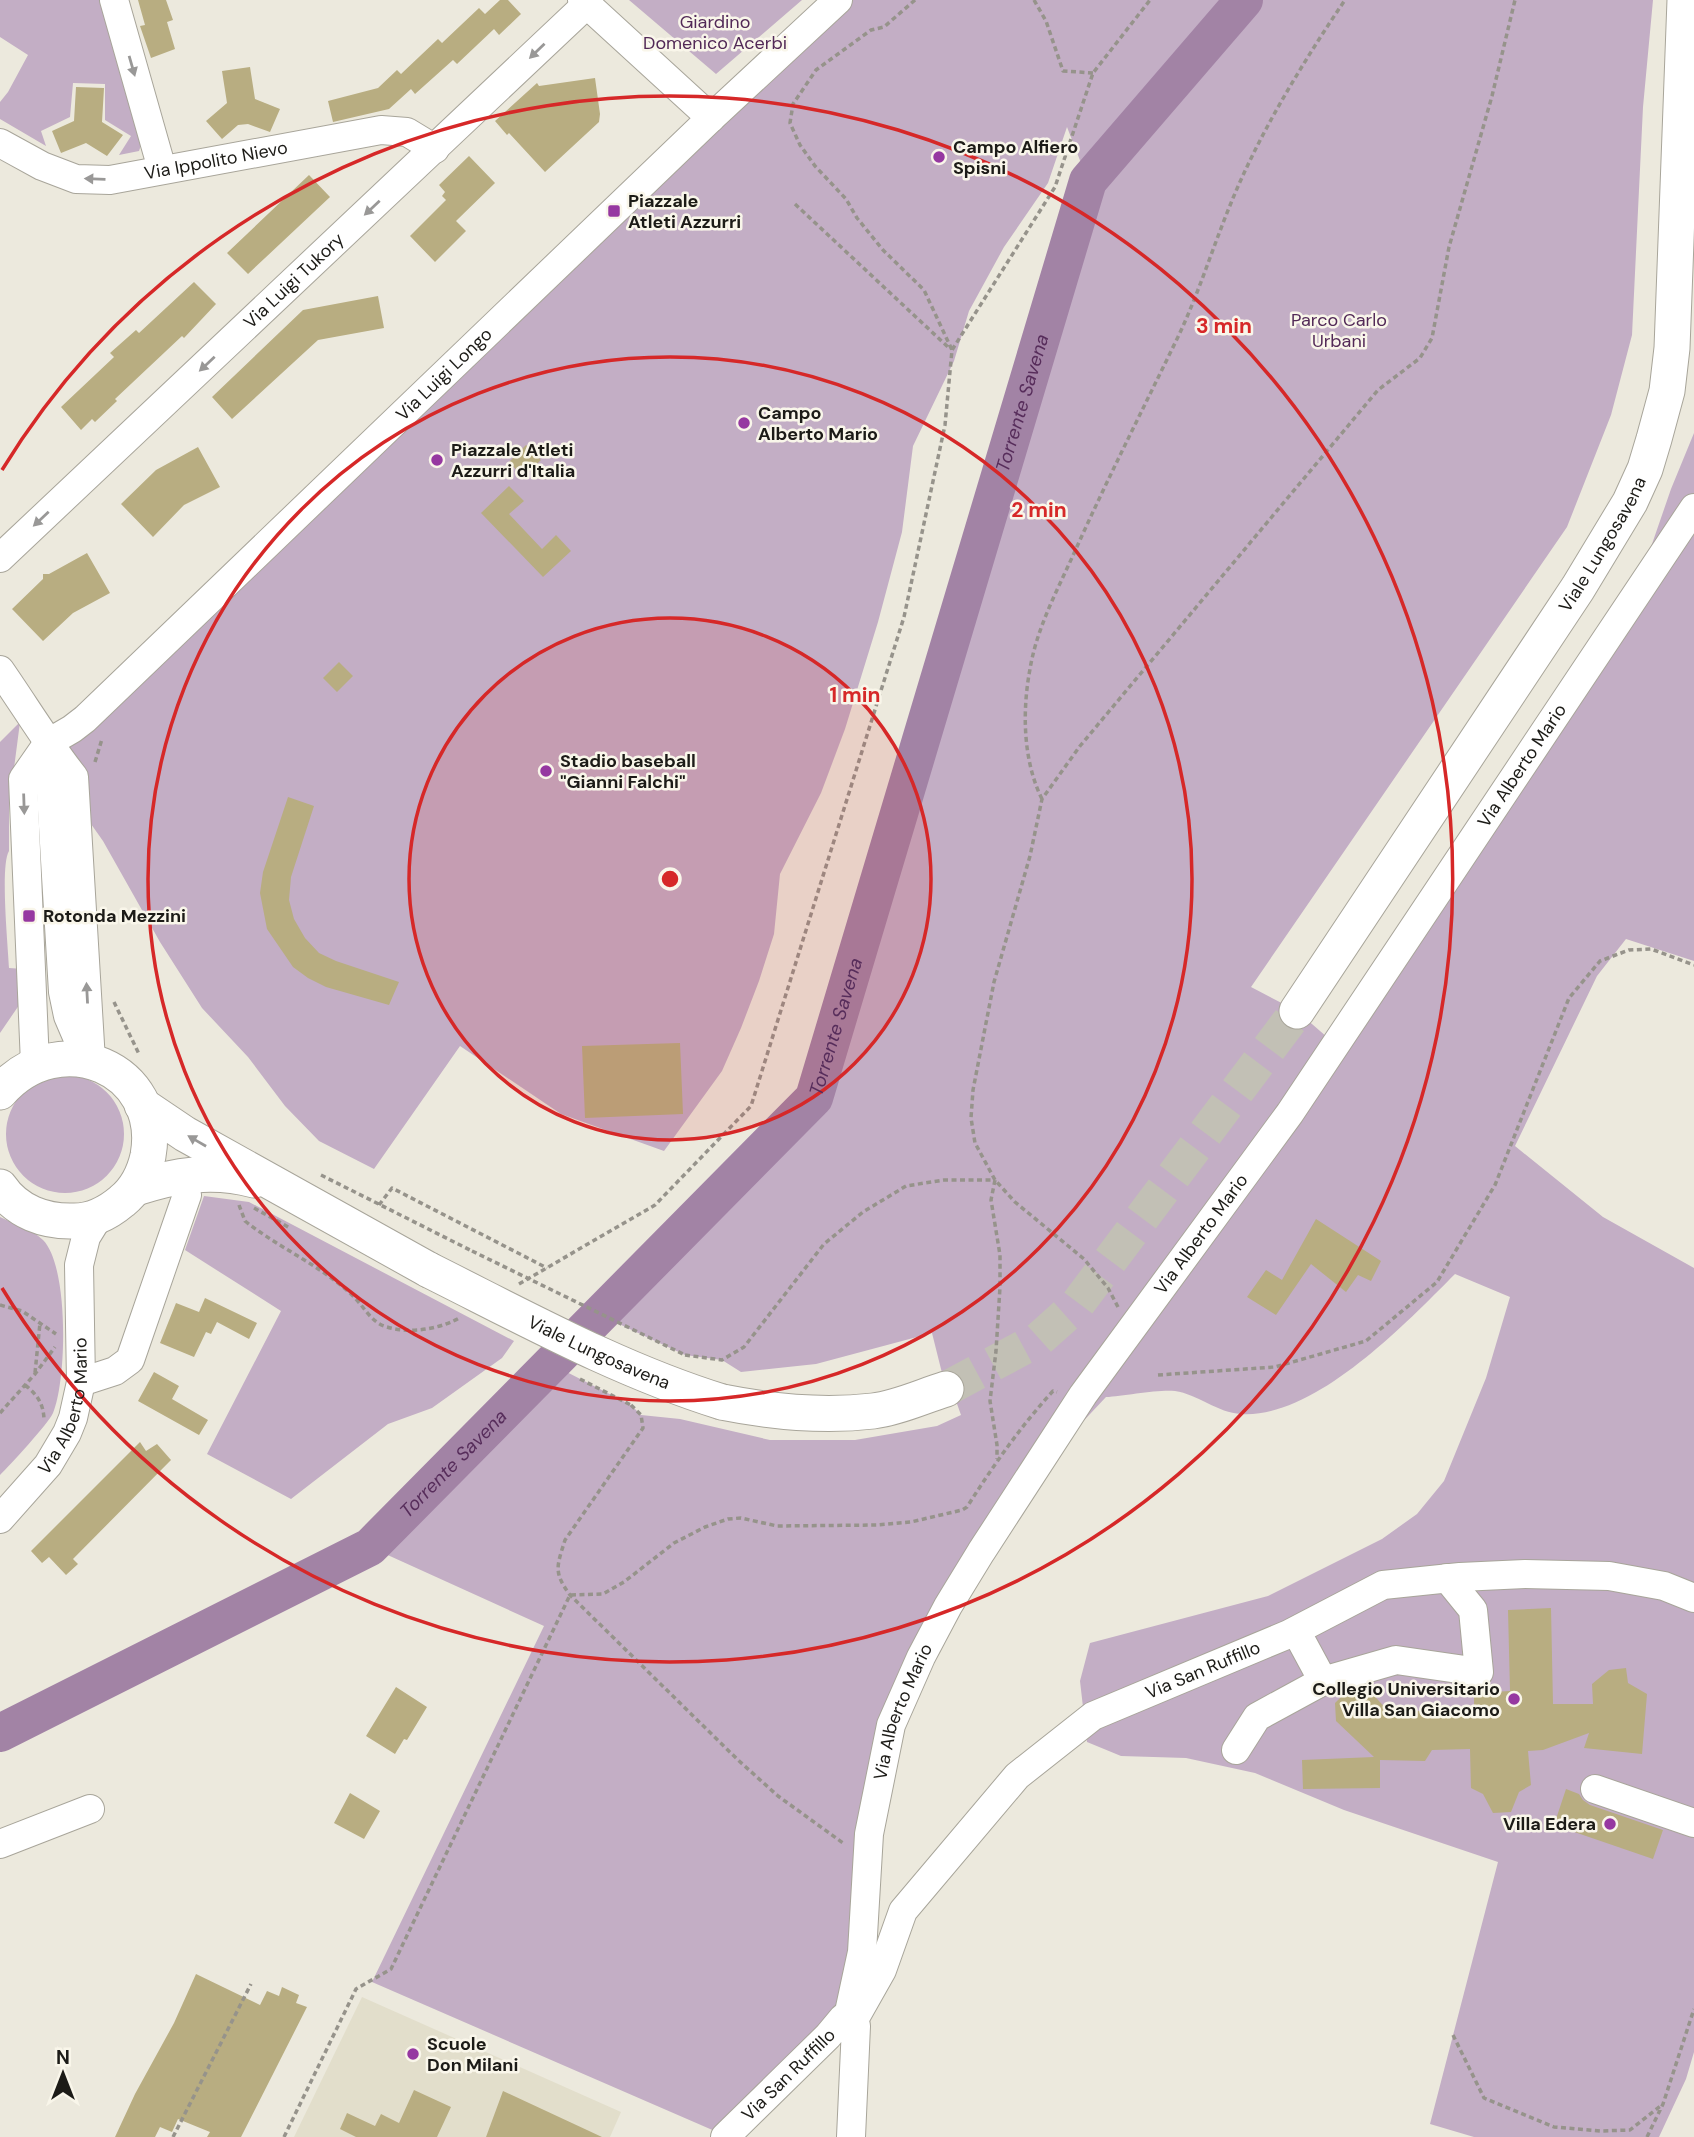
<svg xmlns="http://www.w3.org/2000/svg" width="1694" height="2137" font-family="'DM Sans',sans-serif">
	<rect width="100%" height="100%" fill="#ece9dd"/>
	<path fill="#e2decb" d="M362,1997L621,2112L610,2137H294Z"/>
	<path fill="#c3aec5" d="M0,0H100L142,142L139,151L119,155L131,136L105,120V84L73,83L70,117L41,131L46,146L0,119V102L8,92L28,55L0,37Z
		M629,0H802L716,74Z
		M825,0H1653L1643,107L1632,335L1611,415L1567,527L1251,987L1297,1011L1335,1044L1632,602L1671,489L1694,433V961L1626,939L1597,976L1515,1146L1603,1217L1694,1268V2052L1686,2079L1659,2137H1474L1430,2124L1498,1862L1344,1810L1255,1773L1186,1758L1121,1756L1087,1742L1080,1681L1090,1643L1268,1596L1382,1539L1417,1514L1444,1481L1486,1378L1510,1297L1455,1274C1406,1323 1315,1419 1241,1414C1218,1413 1197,1394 1175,1391C1160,1389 1123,1396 1106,1397L1027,1481L891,1725L861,1991L717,2132L372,1982L544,1626L370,1547L553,1365L631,1405L641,1415L680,1419L770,1440H855L937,1426L961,1415L956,1401L946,1389L932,1333L816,1364L741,1372L722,1360L685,1355L600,1315L814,1098L1088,181L1067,127L1048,183L1004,247L969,311L954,361L913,446L902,532L878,622L845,729L821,793L780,874L774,934L759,981L741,1028L722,1071L664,1151L561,1114L460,1046L374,1169L319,1141L285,1106L248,1057L202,1008L160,942L103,841L41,753Z
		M20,722L9,807V851C0,865 8,946 9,968L24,969L26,995L0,1033V742Z
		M6 1134a59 59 0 1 1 118 0a59 59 0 1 1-118 0Z
		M204,1196L249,1202L514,1341L502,1358L432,1408L388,1424L291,1499L207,1454L281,1311L185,1250Z
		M0,1217C14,1224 32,1229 43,1240C69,1266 67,1380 53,1413C48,1424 10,1465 0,1475Z"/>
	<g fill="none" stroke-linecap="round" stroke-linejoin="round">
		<path stroke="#a283a5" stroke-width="38" id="s1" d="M0,1733L370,1547L814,1098L1088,181L1244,0"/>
	</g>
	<path fill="#b8ad81" d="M138,0H166L173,20L167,22L175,49L151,58L140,26L145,25Z
		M500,0H508L521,14L499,35L494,29L457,64L453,60L415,94L411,89L389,109L333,122L328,101L378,88L397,70L401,74L438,39L442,43L479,8L485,14Z
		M250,67L255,99L280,109L270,132L248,124L238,125L222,139L206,121L227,103L222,71Z
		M595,78L600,114L599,122L545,172L509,133L507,135L495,121L537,83L539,86Z
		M76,87L104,88L102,122L123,135L107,156L86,143L61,153L52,131L74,121Z
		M469,156L495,183L456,221L466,231L435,262L410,236L446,200L442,196L445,192L439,185Z
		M309,175L330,197L248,274L227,253Z
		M194,282L216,304L184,338L182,336L115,399L117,401L95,422L92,419L81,430L61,407L114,357L110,353L136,330L139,333Z
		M378,296L384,328L318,340L232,419L212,397L303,310Z
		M526,445L541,460L523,477L509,462Z
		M198,447L220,487L184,505L153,537L121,504L156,470Z
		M509,486L524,501L509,514L542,549L556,535L571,551L543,577L481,513Z
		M87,553L110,593L73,613L43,641L12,609L43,579V574H49Z
		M339,662L353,676L337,692L323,678Z
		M288,797L314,806L291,877L289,900L294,919L305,938L319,953L336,961L399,982L389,1005L326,987L308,978L293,967L267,929L260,893L263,872Z
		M680,1043L683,1114L585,1118L582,1046Z
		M1316,1219L1381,1261L1371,1281L1358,1275L1346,1292L1311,1264L1276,1315L1247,1297L1266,1270L1282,1280Z
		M205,1298L257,1323L249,1339L217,1322L211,1334L206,1332L194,1357L160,1343L176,1303L199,1312Z
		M154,1372L179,1386L172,1399L208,1420L199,1435L138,1401Z
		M140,1442L146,1451L157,1444L171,1460L73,1559L78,1564L66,1575L49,1557L42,1563L31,1551Z
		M1551,1608L1553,1704H1593L1592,1684L1609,1670L1626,1668L1628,1683L1647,1694L1642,1754L1584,1748L1589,1733L1543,1750L1528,1751L1531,1785L1519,1792L1511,1812L1493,1813L1483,1794L1471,1788L1470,1749L1432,1750L1425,1761L1380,1760V1788L1303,1789L1302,1760L1374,1757L1336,1721L1335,1703L1347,1691L1368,1689L1389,1712L1474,1709V1693L1510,1691L1508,1610Z
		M396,1687L427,1707L407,1740L404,1739L395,1754L366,1736Z
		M1566,1789L1579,1794L1583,1800L1590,1805L1663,1830L1653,1859L1554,1825Z
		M350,1793L380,1811L364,1839L334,1823Z
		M196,1974L260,2005L267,1991L279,1996L282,1987L299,1995L296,2003L307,2007L241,2137H207L210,2132L178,2119L172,2132L160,2127L155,2137H115L135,2094L174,2023Z
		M414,2090L451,2107L437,2137H356L340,2129L347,2113L375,2126L381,2114L399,2123Z
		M503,2091L602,2137H486Z"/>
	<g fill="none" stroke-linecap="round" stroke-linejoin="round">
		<path stroke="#c2c0b5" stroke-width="35" stroke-dasharray="35 18" stroke-linecap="butt" d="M946,1389L1039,1339L1076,1306L1297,1011"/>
		<g stroke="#a8a59a" stroke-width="30">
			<g id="minor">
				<path d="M114,0L162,169"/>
				<path d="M582,0L711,118"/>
				<path id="s2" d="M0,143L42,166L76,179L110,180L381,130L407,132L435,149"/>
				<path id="s3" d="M0,558L587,4"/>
				<path d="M0,670C25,706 47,743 74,777L91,1061"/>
				<path id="s4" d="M48,743L72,729L85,719L711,118L838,0"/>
				<path d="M48,743L63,992L68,1016L83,1051"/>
				<path d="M35,1064L23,779L48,743"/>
				<path d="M81,1382L115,1371L130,1360L187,1195"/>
				<path id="s5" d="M0,1519L48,1465L67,1433L73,1418L81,1382L79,1265L86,1237L99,1216"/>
				<path d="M1323,1681L1396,1660L1479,1672L1473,1610L1447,1578"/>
				<path d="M1236,1750L1257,1717L1323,1681L1296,1631"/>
				<path d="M1595,1789L1694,1823"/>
				<path d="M0,1844L90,1809"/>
				<path id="s6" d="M856,2016L882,1970L903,1911L1017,1776L1093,1716L1289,1634L1383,1585L1460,1577L1525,1574L1609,1576L1664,1586L1694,1598"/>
				<path id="s7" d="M848,2017L862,1952L869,1834L891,1725L921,1657L948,1606L981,1552L1083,1395L1290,1113L1694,508"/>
				<path id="s8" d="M725,2137L828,2036L843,2018L848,2017L856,2026L851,2137"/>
			</g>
		</g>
		<g stroke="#a8a59a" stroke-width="37">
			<g id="major">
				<path id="s9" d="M1297,1011L1578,588L1630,502L1645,469L1654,439L1667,391L1672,348L1685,0"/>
				<path d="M0,1092C59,1024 164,1068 148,1156C144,1174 137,1189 122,1201C109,1212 92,1221 74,1221C45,1222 17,1212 0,1187"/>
				<path d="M142,1105L185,1134L429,1270"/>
				<path d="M136,1188C175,1175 213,1169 254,1180"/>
				<path d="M722,1402C772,1412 822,1417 873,1411C898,1408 923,1396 946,1389"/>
			</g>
		</g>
		<path stroke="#96938b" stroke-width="3.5" stroke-dasharray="5 3.5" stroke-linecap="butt" d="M915,0L884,27L871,30L816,70L793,104L790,123L800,145L815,166L846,199L857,218L883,250L924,290L952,350
			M1034,0L1046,21L1063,71L1093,73
			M795,204L948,347
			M95,762L102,739
			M1042,799C1023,761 1022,711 1030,669C1037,627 1058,589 1075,551C1107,480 1142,411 1176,341C1198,296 1212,249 1231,203C1259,134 1303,62 1345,0
			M114,1002L139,1054
			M321,1175L472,1251
			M995,1180L991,1200L1000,1255V1287L996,1351L990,1401L997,1445V1459
			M239,1205L245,1221C279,1248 320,1265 352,1295C364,1306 371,1323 387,1327C410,1334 441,1329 461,1317
			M379,1205L392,1188L547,1268
			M254,1208L290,1228
			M519,1284L655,1205L751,1106L904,617L945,425L952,350L1055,187L1093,73L1150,0
			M0,1305L22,1311L56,1334
			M1118,1307L1108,1288L1084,1259L1015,1202L995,1180L975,1143L971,1118L973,1090L994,982L1030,856L1042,799L1080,746L1378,390L1420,358L1432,338L1449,247L1492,96L1515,0
			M685,1355L722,1360L744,1347L824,1244L863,1212L906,1186L944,1180H995
			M35,1373L40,1323
			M1158,1375L1275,1367L1366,1341L1437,1282L1495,1185L1569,998L1600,961L1629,950L1651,949L1694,965
			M25,1385C38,1395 44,1405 44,1421
			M631,1405L641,1415L643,1428L565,1540C557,1566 553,1572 570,1595L738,1760L778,1796L843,1843
			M0,1413L35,1374L55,1347
			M1453,2035L1484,2098L1554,2127L1600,2131L1630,2130L1663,2104
			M173,2137L251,1984
			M284,2137L356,1989L391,1969L570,1595L603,1594L624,1582L674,1543L705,1527L728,1519L741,1518L777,1526L877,1525L911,1522L962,1510L967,1507C993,1466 1020,1427 1053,1391L1057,1392
			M1647,2137L1663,2104L1694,2009"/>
		<use href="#minor" stroke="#fff" stroke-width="28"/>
		<use href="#major" stroke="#fff" stroke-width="35"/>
		<g stroke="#a8a59a" stroke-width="37" stroke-linecap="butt">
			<g id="major-bridge">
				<path id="s10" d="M429,1270C525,1318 619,1370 722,1402"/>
			</g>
		</g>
		<path stroke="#96938b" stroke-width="3.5" stroke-dasharray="5 3.5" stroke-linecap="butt" d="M472,1251L685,1355
			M580,1379L631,1405"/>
		<use href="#major-bridge" stroke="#fff" stroke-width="35"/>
	</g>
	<defs><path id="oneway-solid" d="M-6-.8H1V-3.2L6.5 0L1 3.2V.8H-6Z" transform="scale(1.75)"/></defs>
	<g fill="#999897">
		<use href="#oneway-solid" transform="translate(537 51) rotate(136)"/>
		<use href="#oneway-solid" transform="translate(132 66) rotate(74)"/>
		<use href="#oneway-solid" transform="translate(95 179) rotate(-178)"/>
		<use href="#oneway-solid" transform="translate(372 208) rotate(137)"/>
		<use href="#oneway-solid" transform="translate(207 364) rotate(137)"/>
		<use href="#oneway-solid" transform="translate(41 519) rotate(137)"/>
		<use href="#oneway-solid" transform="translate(24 804) rotate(88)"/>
		<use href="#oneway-solid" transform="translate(87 993) rotate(-93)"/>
		<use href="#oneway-solid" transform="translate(197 1141) rotate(-150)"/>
	</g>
	<circle cx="670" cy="879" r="261" fill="#d62828" fill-opacity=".12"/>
	<g fill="none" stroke="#d62828" stroke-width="3.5">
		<circle cx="670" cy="879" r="261"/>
		<circle cx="670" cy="879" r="522"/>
		<path d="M2 470A783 783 0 1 1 2 1288"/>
	</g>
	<g fill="#9638a1" stroke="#f9f6ea" stroke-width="2.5">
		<circle cx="939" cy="157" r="7"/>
		<rect x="607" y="204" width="14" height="14" rx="3.5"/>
		<circle cx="744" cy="423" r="7"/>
		<circle cx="437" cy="460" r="7"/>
		<circle cx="546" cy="771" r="7"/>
		<rect x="22" y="909" width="14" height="14" rx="3.5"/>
		<circle cx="1514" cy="1699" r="7"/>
		<circle cx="1610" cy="1824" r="7"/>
		<circle cx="413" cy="2054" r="7"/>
	</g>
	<g text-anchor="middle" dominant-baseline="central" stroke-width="5" stroke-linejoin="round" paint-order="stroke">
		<g font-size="18" fill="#522957" stroke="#f9f6ea">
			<text x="715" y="22">Giardino<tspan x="715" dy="21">Domenico Acerbi</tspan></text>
			<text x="1339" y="320">Parco Carlo<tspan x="1339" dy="21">Urbani</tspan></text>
		</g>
		<g font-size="18" font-weight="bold" fill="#1c1b17" stroke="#f9f6ea" text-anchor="start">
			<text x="953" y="147">Campo Alfiero<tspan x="953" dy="21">Spisni</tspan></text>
			<text x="628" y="201">Piazzale<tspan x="628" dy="21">Atleti Azzurri</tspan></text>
			<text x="758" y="413">Campo<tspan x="758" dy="21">Alberto Mario</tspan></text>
			<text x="451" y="450">Piazzale Atleti<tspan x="451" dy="21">Azzurri d'Italia</tspan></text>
			<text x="560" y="761">Stadio baseball<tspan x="560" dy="21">"Gianni Falchi"</tspan></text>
			<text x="43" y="916">Rotonda Mezzini</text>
			<text x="1500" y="1689" text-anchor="end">Collegio Universitario<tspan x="1500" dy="21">Villa San Giacomo</tspan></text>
			<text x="1596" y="1824" text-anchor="end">Villa Edera</text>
			<text x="427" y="2044">Scuole<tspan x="427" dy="21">Don Milani</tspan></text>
		</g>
		<g font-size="18" fill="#1c1b17" stroke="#f9f6ea">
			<text stroke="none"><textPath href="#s2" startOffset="226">Via Ippolito Nievo</textPath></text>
			<text stroke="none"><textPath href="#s3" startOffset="404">Via Luigi Tukory</textPath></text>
			<text stroke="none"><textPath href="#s4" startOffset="542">Via Luigi Longo</textPath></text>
			<text stroke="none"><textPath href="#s9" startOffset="558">Viale Lungosavena</textPath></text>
			<text stroke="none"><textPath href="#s7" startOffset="1446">Via Alberto Mario</textPath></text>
			<text stroke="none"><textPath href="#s7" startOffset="878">Via Alberto Mario</textPath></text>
			<text stroke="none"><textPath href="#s10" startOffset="189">Viale Lungosavena</textPath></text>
			<text stroke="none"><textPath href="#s5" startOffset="135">Via Alberto Mario</textPath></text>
			<text stroke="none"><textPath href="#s6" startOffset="508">Via San Ruffillo</textPath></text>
			<text stroke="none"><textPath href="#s7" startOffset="312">Via Alberto Mario</textPath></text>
			<text stroke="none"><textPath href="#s8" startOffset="89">Via San Ruffillo</textPath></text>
		</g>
		<g font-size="19" font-style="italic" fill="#572d5b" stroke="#f9f6ea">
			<text stroke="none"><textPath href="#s1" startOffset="1771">Torrente Savena</textPath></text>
			<text stroke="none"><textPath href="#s1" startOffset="1120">Torrente Savena</textPath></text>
			<text stroke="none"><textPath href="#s1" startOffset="532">Torrente Savena</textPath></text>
		</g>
	</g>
	<circle cx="670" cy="879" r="10" fill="#d62828" stroke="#f9f6ea" stroke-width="3.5"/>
	<g font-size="21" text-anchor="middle" font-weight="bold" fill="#d62828" stroke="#f9f6ea" stroke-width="5" stroke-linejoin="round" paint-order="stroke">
		<text x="1224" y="333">3 min</text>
		<text x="1039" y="517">2 min</text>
		<text x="855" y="702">1 min</text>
	</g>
	<g transform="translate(63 2074)" stroke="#f9f6ea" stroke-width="5" paint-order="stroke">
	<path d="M0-5L12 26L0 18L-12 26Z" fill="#1c1b17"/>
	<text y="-10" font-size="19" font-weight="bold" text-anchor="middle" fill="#1c1b17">N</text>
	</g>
</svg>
